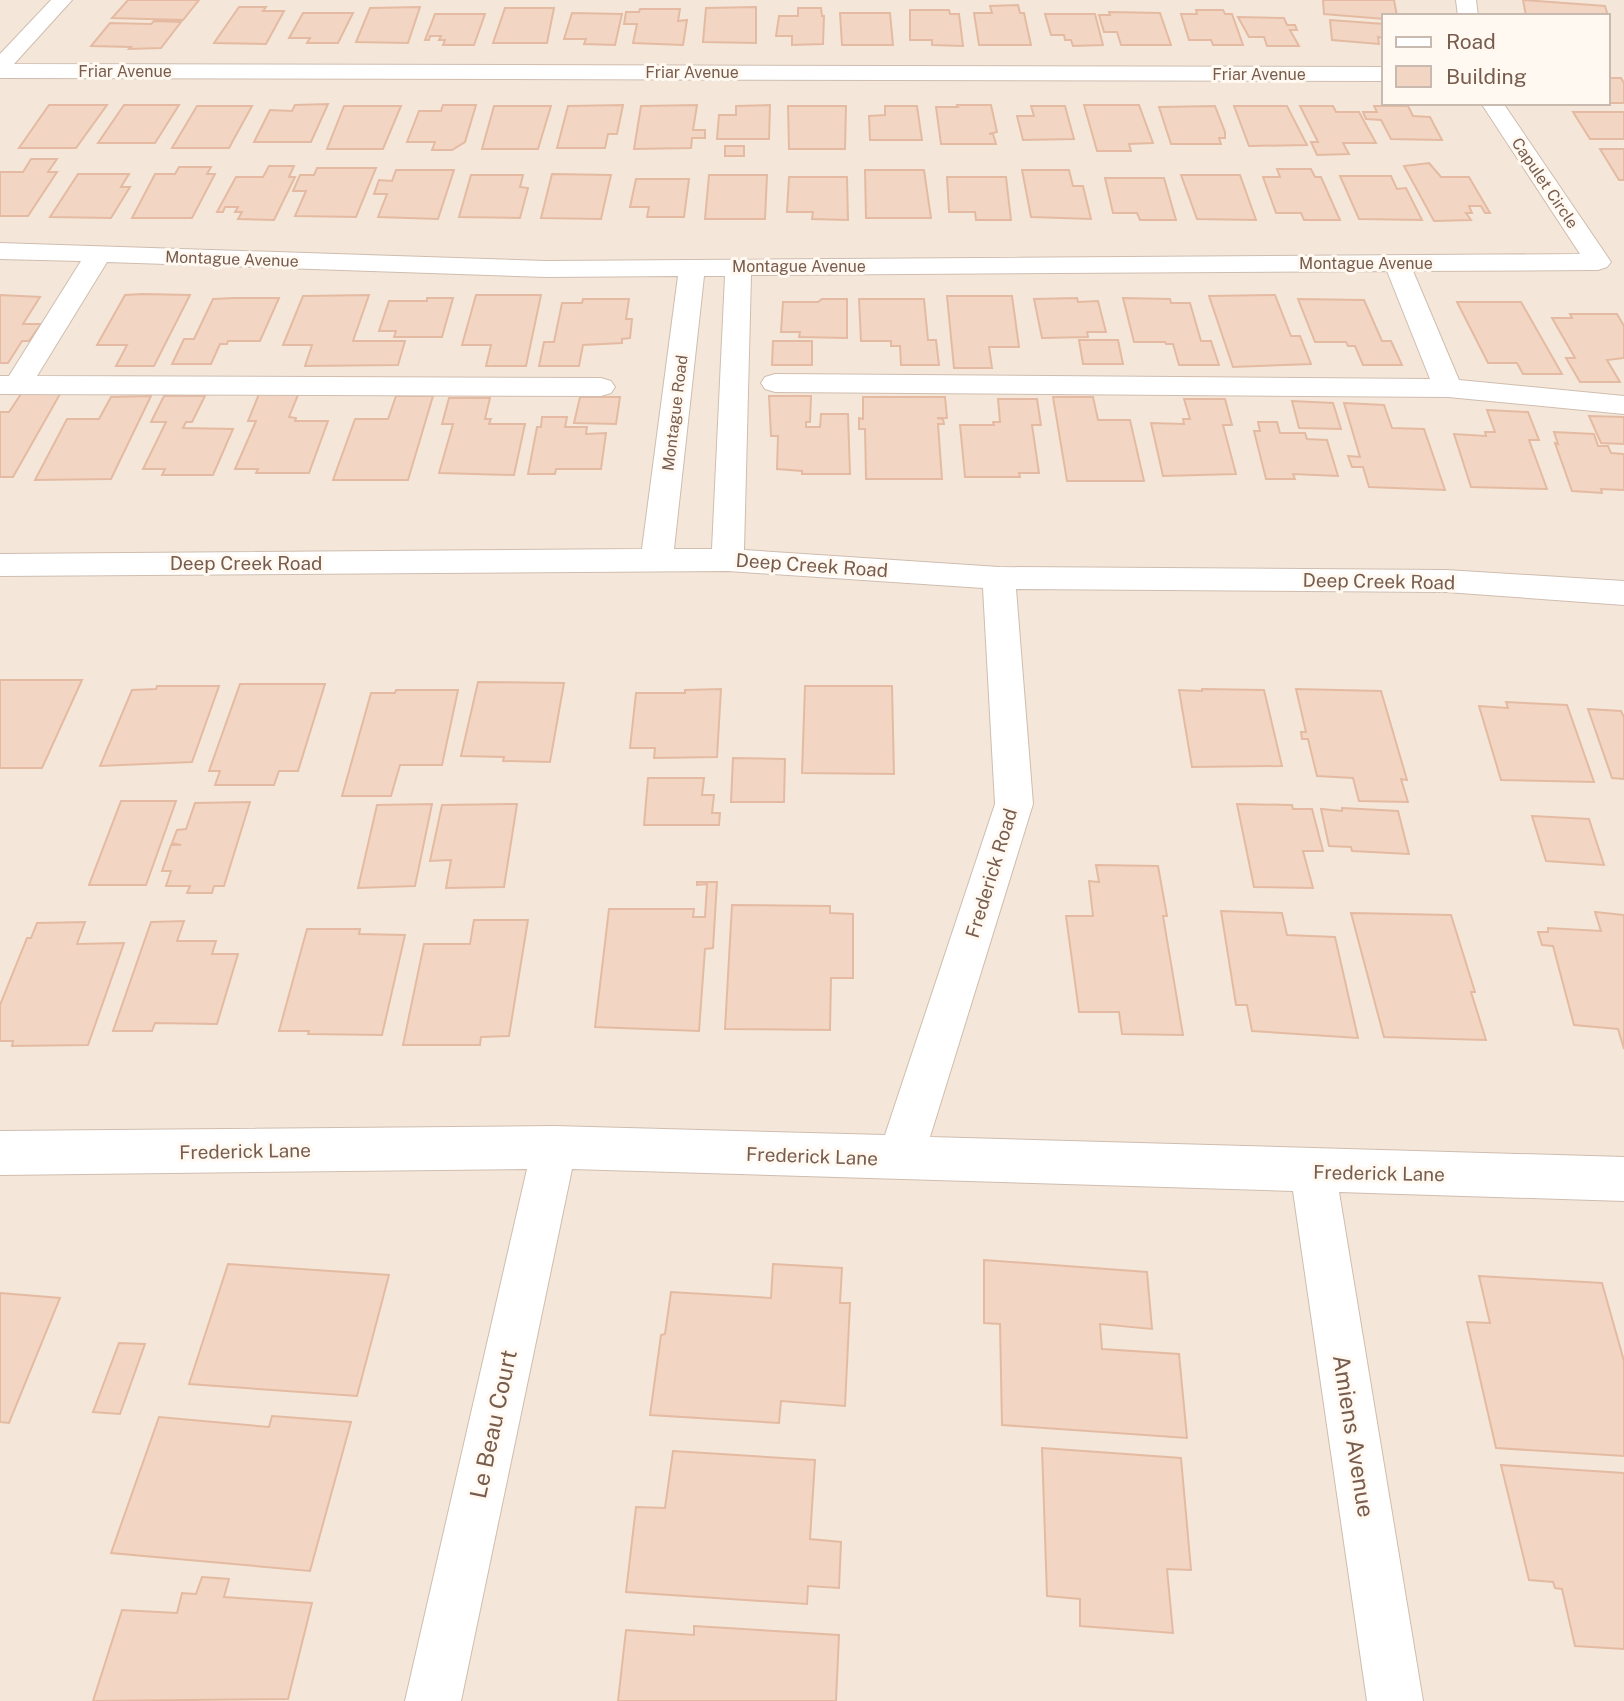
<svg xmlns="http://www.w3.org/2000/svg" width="1624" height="1701" font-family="'Public Sans',sans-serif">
	<rect width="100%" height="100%" fill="#fcf5ea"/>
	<path fill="#f4e7d9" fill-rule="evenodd" d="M0,0H1624V1701H0ZM1384,16H1608V103H1384Z"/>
	<path fill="#f2d5c2" stroke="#e4bba2" stroke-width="2" d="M128,0H199L183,20L112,18Z
		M1323,0H1394L1397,16H1384V19L1324,14Z
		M1523,0L1605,6L1608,16H1526Z
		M1018,5L1020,13H1024L1031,45H979L974,13H992L990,6Z
		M239,7H266L263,11H284L266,44L214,43Z
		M420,7L408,43L356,42L370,8Z
		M756,7V43L703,42L706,8Z
		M505,8H554L547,43H493Z
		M798,8H821L822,16H824L823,44L792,45V36H776L779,16H798Z
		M640,9H680L678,21L687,20L683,45L633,43L637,24H624L626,12H639Z
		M910,10H949L950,14H959L963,46L932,45V40H910Z
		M1196,10H1223L1225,14H1232L1243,45H1213L1211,40H1189L1181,14H1197Z
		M1109,12L1160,13L1171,45H1121L1117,32H1104L1099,15H1110Z
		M303,13H353L338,43H307L310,38H289Z
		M572,13L622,14L615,45L584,44L586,39H564Z
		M840,13H890L893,45H842Z
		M435,14H485L474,45H443L445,40H439L441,36H430L429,40H425Z
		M1045,14H1095L1103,45L1073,46L1071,40H1065L1064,35H1051Z
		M1238,17L1284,18L1287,25H1295L1297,30H1290L1299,46H1267L1264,37H1249Z
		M1330,20L1384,24V38L1378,37L1379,44L1332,40Z
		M154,21L181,22L161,48L129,49L131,47L91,46L110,23L151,24Z
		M1608,78H1621L1624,83V103H1608Z
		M328,104L311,142H254L270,110L292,111L295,105Z
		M49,105H107L76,148H19Z
		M124,105H179L155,143H98Z
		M443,105H476L465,142L452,150H432L435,142H407L419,111H441Z
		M623,105L617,134H608L605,148H557L568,106Z
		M697,105L693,130H705V138H692L691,148L634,149L641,106Z
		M770,105L769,139H717L719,115H736V106Z
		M957,105H991L997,132L989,134H993L996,144H941L936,107H958Z
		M1084,105H1139L1153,143L1129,144L1131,151H1097Z
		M197,106H252L229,148H172Z
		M344,106H401L383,149H327Z
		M494,106H551L538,149H482Z
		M788,106H846L845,149H789Z
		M885,106H917L922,140H870L869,116L885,115Z
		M1031,106H1065L1074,139L1023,140L1017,116H1034Z
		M1215,106L1225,132V138H1219L1221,144H1171L1159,107Z
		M1234,106H1287L1307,145L1249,146Z
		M1300,106H1333L1336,112H1359L1376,143H1343L1349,154L1317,155L1311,142H1318Z
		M1374,106H1408L1413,116L1430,117L1442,140L1391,139L1381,120L1366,119L1363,112H1377Z
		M1573,112H1624V139H1590Z
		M725,146H744V156H725Z
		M1600,149H1624V180H1619Z
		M31,159H57L48,172H57L28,216H0V172H23Z
		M1429,163L1441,177H1469L1490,213H1485L1481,206H1469L1472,213H1466L1471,220L1434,221L1404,166Z
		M269,166H294L289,177H295L274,220L238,219L242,212H235L238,207H225L223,212H217L236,177H263Z
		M179,167H211L207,174H215L192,218H132L155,174H175Z
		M317,168H376L356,217L295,216L306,191H293L300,175H314Z
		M1277,169H1311L1315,177H1321L1340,220H1304L1301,213H1276L1263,177H1280Z
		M396,170H454L438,219L378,217L387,194H374L379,180L392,181Z
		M865,170H924L931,218H866Z
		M1022,170H1069L1073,186H1083L1091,219L1031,217Z
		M78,174H129L121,187H130L111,218L50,217Z
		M552,174L611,175L601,219L541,218Z
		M471,175H523L520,187L528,188L520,218L459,217Z
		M709,175H767L765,219H705Z
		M1181,175H1240L1256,220L1197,219Z
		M1340,176H1391L1397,189L1406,188L1422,220L1359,219Z
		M789,177H847L848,220L812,219L813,212H787Z
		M947,177H1006L1011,220H976L975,212H949Z
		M1105,178H1164L1176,220H1140L1137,213H1113Z
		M636,179H689L684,217H647L649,207H630Z
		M143,294L190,295L154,366H116L127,345H97L125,295Z
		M0,295L40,297L23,324H41L29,341H22L8,363H0Z
		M369,295L353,341H405L398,365L305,366L312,345H283L303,296Z
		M476,295H541L526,366H486L491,345H462Z
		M1275,295L1291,336H1300L1311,364L1233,367L1209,296Z
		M947,296H1012L1019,347H989L992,368H954Z
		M234,298H279L260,341H228L227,344H220L211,364H172L184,339H194L213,299Z
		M427,298H453L442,337H394L396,331H379L389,301H427Z
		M1077,298L1078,302L1098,301L1106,332H1087L1088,337L1042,338L1034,299Z
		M1123,298L1170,299L1171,303H1190L1201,341H1211L1219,365H1179L1173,344H1166L1165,342H1134Z
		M583,299H629L626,319H632L630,338L622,339V343L583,345L579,366H539L544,342H554L562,303H582Z
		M822,299H847V338L799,337L800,332H781L783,302H818Z
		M859,299H924L928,340H936L939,365H901L900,346H891V341H861Z
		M1298,299L1364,300L1382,341H1391L1402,365H1363L1355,346H1348L1346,342H1315Z
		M1457,302H1521L1562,374H1523L1517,363H1488Z
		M1570,314H1617L1624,326V358L1607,360L1620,382H1580L1566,358H1575L1552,318H1572Z
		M1079,340H1118L1123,364H1083Z
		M773,341H812V365H772Z
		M21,394H60L13,477H0V412H9Z
		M259,394L298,395L289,417L296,418L295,421H328L309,473H256L258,469H235L256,421H248Z
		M151,396L111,479L35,480L67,419H99L111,397Z
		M164,396H205L192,422H186L183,428L233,429L213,475H162L165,469H143L166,422H151Z
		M396,396H433L408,480H333L355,419H388Z
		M769,396H811L810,422H806V427H820L821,414H848L850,474H802V471L777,469L778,436H771Z
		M580,397H620L616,424L574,423Z
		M863,397H945L947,418H937L943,419L944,424H938L942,479H866L865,429H859V418L863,419Z
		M1053,397H1093L1098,420H1130L1144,481H1067Z
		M449,398H490L485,419H491L489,424H525L514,475L439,473L453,424H442Z
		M998,399H1037L1041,425H1032L1039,473H1019L1020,477H965L960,425H994L993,422H1000Z
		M1184,399H1225L1232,425H1223L1236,474L1163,476L1151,423L1184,424L1183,419H1190Z
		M1292,401L1333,403L1341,429L1299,428Z
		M1344,403L1384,405L1392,428L1424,429L1445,490L1369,487L1363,467H1352L1348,456L1360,457Z
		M1487,410L1528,412L1539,440H1529L1547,489L1471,487L1454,434L1486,436L1485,432H1495Z
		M1589,416L1624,417V444L1601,443Z
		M542,417H567L565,427H587L586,434L606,433L601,469H556L555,474H528L537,427H541Z
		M1258,422H1277L1280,433H1305L1307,439L1327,440L1338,476L1293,474L1295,479H1266L1254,431H1260Z
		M1554,432L1594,434L1598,446H1608L1611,453L1624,454V490L1601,489L1602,493L1572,491L1555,443L1558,444Z
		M0,680H82L42,768H0Z
		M478,682L564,683L550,762L503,761L504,757L461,756Z
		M240,684H325L298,771H279L274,785H215L220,771H209Z
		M157,686H219L192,762L100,766L132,690L156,689Z
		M805,686H892L894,774L802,773Z
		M721,689L717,757L654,758L655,748H630L636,693H685V690Z
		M1202,689L1264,690L1282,766L1192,767L1179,690L1202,691Z
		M1296,689L1381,691L1407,780L1401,779L1408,802L1359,801L1353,778L1317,776L1308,739H1302L1301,732H1306Z
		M396,690H458L442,765H400L391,796H342L371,693H395Z
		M1506,702L1567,705L1594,782L1501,780L1479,706L1508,708Z
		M1588,709L1621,711L1624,717V779L1612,778Z
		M733,758L785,759L784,802H731Z
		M648,778H704L702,795H714L712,813H720L719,825H644Z
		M121,801H176L146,885H89Z
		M250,802L224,886H214L212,893H187L190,886H166L171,871H162L171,845H181L172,843L177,830L186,829L195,803Z
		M432,804L415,886L358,888L377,805Z
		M517,804L504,887L446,888L451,860L430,861L442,805Z
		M1237,804L1292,805L1293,809H1312L1323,851H1303L1313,888L1254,887Z
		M1342,808L1398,811L1409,854L1352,851L1351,847L1329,846L1321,809L1342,811Z
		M1532,816L1589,819L1604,865L1546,861Z
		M1096,865L1158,866L1167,916H1163L1183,1035L1122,1034L1119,1012H1079L1066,916H1093L1089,881L1099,882Z
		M697,882H717L713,948L705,949L699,1031L595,1027L609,909H694L693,917H705L707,884L697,885Z
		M732,905L830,906V913L853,914V978H831L830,1030L725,1029Z
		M1221,911L1282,913L1287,935L1335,937L1358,1038L1252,1031L1247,1005H1236Z
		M1595,912L1624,915V1049L1618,1029L1574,1025L1553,946L1542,945L1538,932H1548V928L1601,931Z
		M1351,913L1451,915L1475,992H1471L1486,1040L1384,1037Z
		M474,920H528L509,1036L481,1037L480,1045H403L424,944H470Z
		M184,921L177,941H216L212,954H238L217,1024L155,1023L152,1031H113L151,922Z
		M85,922L77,944L124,943L88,1045L12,1046L13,1041H0V1005L27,938H31L37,923Z
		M307,929H360L359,934L405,935L382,1035L308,1034L309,1031H279Z
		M984,1260L1147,1272L1152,1329L1100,1324L1102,1349L1179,1354L1187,1438L1002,1425L1000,1324L984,1323Z
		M228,1264L389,1275L357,1396L189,1384Z
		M773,1264L842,1268L840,1303H850L845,1406L781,1401L779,1423L650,1415L661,1335L665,1334L671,1292L771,1298Z
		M1479,1276L1602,1283L1624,1361V1456L1496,1448L1467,1322L1490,1323Z
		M0,1293L60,1298L9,1423L0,1422Z
		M119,1343L145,1344L120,1414L93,1412Z
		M272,1416L351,1422L310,1571L111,1553L159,1417L269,1427Z
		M1042,1448L1181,1458L1191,1570L1167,1569L1173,1633L1080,1626V1599L1047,1596Z
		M673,1451L815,1460L810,1539L841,1542L839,1588L808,1586L807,1604L626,1592L636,1507L665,1508Z
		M1501,1465L1624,1473V1649L1575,1646L1562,1589L1555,1588L1553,1582L1529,1580Z
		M202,1577L229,1579L224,1597L312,1603L288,1699L93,1701L122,1610L177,1613L182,1593L196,1594Z
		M694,1626L839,1635L836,1701H618L626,1630L694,1635Z"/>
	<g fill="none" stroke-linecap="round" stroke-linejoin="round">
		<g stroke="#cfbdaf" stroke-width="2">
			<path id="minor" d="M51,0H72L14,64L1384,67V81L0,78V54Z
				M1456,0H1476L1478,16H1458Z
				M1481,103H1503L1611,262L1607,267L1598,270L1413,271L1459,380L1624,396V414L1448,397L775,392L765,389L761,383L765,377L775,374L1430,379L1387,271L751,275L744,550L999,567L1446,570L1624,581V605L1446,592L1016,589L1033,804L930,1137L1624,1157V1201L1339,1192L1423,1701H1367L1293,1191L572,1169L461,1701H405L527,1169L0,1175V1131L554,1126L885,1135L995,804L983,588L728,571L0,576V554L642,549L678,276L547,277L107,262L37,376L601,378L611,381L615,387L611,393L601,396L0,394V376H9L81,261L0,259V243L547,261L1580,254ZM704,276H725L712,549H674Z"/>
		</g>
		<use href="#minor" fill="#fff" fill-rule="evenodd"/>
	</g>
	<g text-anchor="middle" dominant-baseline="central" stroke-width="6" stroke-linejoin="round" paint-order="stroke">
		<g font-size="16" fill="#785c4d" stroke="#fff9f1">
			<text x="125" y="71">Friar Avenue</text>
			<text x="692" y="72">Friar Avenue</text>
			<text x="1259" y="74">Friar Avenue</text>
			<text transform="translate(1545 183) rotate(56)">Capulet Circle</text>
			<text transform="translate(232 259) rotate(2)">Montague Avenue</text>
			<text x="1366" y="263">Montague Avenue</text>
			<text x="799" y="266">Montague Avenue</text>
			<text transform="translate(675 413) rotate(-83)">Montague Road</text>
		</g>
		<g font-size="19" fill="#785c4d" stroke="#fff9f1">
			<text x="246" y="563">Deep Creek Road</text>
			<text transform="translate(812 565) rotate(4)">Deep Creek Road</text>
			<text transform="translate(1379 581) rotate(1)">Deep Creek Road</text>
			<text transform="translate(991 873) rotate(-73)">Frederick Road</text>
			<text transform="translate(245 1151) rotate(-1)">Frederick Lane</text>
			<text transform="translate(812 1156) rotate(2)">Frederick Lane</text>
			<text transform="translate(1379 1173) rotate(1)">Frederick Lane</text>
		</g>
		<g font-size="23" fill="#785c4d" stroke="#fff9f1">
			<text transform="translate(493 1424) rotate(-78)">Le Beau Court</text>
			<text transform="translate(1354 1436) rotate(81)">Amiens Avenue</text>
		</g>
	</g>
	<rect x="1382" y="14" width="228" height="91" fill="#fff9f1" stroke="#c9baaf" stroke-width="2"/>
	<rect x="1396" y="37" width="35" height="10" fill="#ffffff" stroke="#c9baaf" stroke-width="2"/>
	<text x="1446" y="49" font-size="21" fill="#785c4d">Road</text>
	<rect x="1396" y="66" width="35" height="21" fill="#f2d5c2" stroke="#c9baaf" stroke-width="2"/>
	<text x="1446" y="84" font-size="21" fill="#785c4d">Building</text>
</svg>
